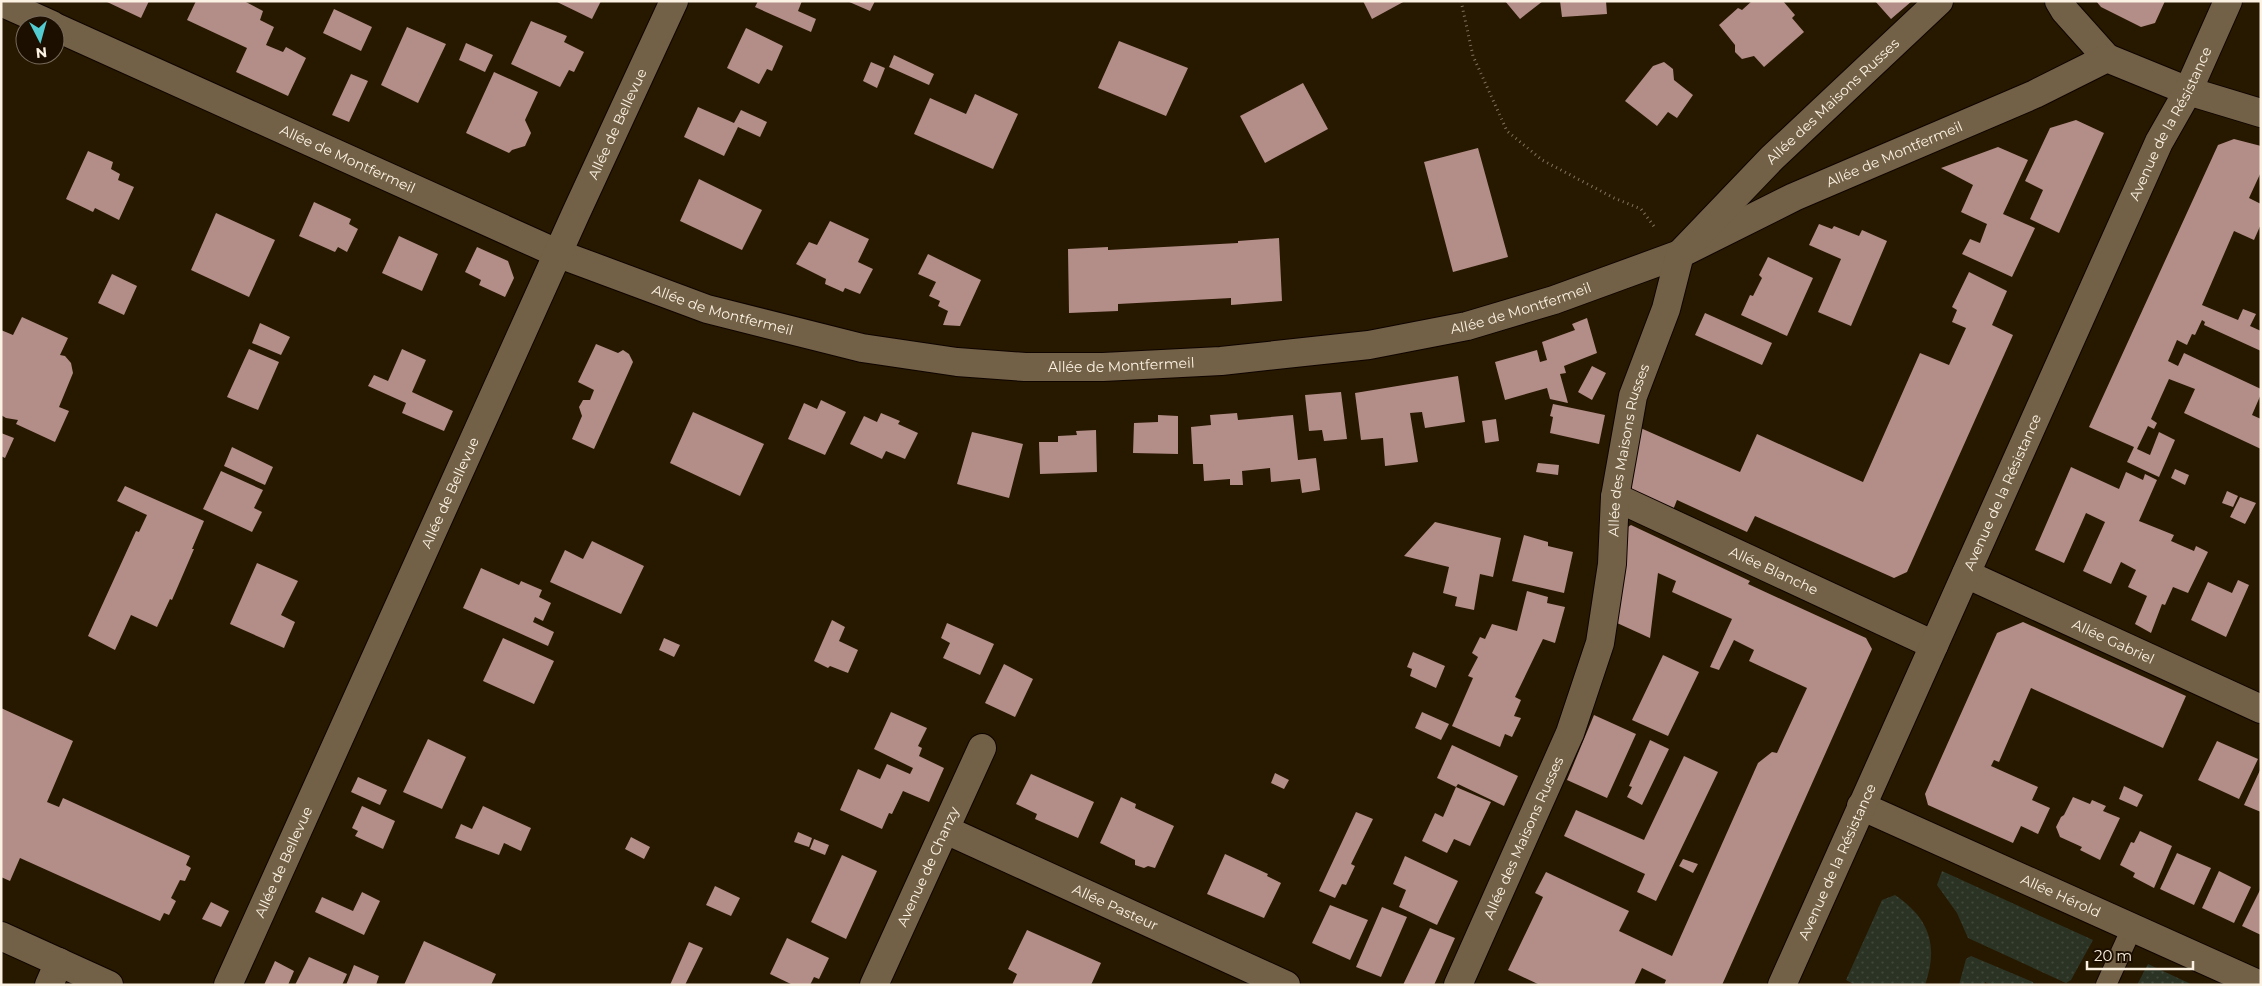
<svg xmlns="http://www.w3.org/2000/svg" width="2262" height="986" font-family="Montserrat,sans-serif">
	<defs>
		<pattern id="green-dots" width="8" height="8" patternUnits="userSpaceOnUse" patternTransform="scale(1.25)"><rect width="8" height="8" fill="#2b3424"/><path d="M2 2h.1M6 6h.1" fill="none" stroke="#404839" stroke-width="1.8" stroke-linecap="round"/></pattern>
	</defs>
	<rect width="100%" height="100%" fill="#271800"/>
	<path fill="url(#green-dots)" d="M1942,871L2093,940L2071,980L2066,983L1968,938L1957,913L1937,885Z
		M1895,895C1929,918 1939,945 1925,985H1855L1846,980L1882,900Z
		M1971,956L2033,982L2034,985H1991L1985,982L1984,985H1959L1966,959Z
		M2148,964L2193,985H2137Z"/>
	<path fill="#b38d88" d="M105,1H149L141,18Z
		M196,1H244L263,11L260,20L274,27L266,45L283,52L286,47L306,58L288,96L236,72L247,48L187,20Z
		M555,1H601L592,19Z
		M758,1H802L798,11L816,19L811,32L755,7Z
		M847,1H875L870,11Z
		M1363,1H1405L1372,19Z
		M1505,1H1543L1520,19Z
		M1560,1H1606L1607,14L1562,17Z
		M1752,1H1783L1795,15L1792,18L1804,32L1764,67L1754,56L1742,59L1735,52V45L1719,25L1738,8L1742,10Z
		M1875,1H1912L1891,19Z
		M2096,1H2165L2155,23L2141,27L2101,7Z
		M334,9L372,27L361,51L323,33Z
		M531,21L567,36L564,42L584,52L574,72L569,70L560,87L511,64Z
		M407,27L446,44L418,103L381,85Z
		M746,28L783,46L772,71L767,69L759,84L727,68Z
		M1119,41L1188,68L1166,116L1098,88Z
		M466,43L493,55L485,72L459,60Z
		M894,55L934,74L929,85L889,67Z
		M871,62L885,68L877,88L863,81Z
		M1664,62L1673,69L1674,80L1693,95L1677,118L1668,112L1657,126L1625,101L1653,66Z
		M494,72L538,92L525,120L531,133L525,146L512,150L509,153L466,133Z
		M351,74L368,81L349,122L332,115Z
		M1303,83L1328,129L1265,163L1240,116Z
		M975,94L1018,114L993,169L914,134L930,98L966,114Z
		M698,107L734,123L741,110L767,122L760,137L738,127L724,156L684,137Z
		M2076,120L2104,133L2059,233L2030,219L2043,190L2025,181L2050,128Z
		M2234,139L2261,146V172L2249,198L2261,204V224L2254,240L2234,231L2202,305L2238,320L2243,309L2256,314L2250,326L2261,331V351L2204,325L2205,322L2202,320L2195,335L2192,334L2187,345L2177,340L2168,361L2178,366L2184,353L2261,389V394L2252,415L2261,419V449L2184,413L2195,389L2169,379L2151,419L2157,423L2154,429L2148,426L2137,449L2150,455L2159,432L2175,440L2159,477L2127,462L2134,447L2089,427L2218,145Z
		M1998,147L2028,160L2003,214L2035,228L2012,277L1962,254L1970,239L1980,243L1987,224L1961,212L1973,185L1941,168Z
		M1478,148L1508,257L1453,272L1424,162Z
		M88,151L113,162L111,169L120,174L118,180L134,187L119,220L95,208L93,212L66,199Z
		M699,179L762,210L742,250L680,221Z
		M314,202L351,219L349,224L358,229L347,252L338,247L335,252L299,236Z
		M216,213L275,240L249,297L191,270Z
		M830,221L869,239L858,262L873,269L860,294L845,288L843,292L825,284L826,279L796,264L809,242L817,245Z
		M1819,224L1832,229L1834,226L1859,236L1862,230L1887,241L1851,326L1818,312L1841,259L1809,245Z
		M399,236L438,254L422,291L382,273Z
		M1279,238L1282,301L1231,305V298L1118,304V311L1069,313L1068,249L1108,247V250L1238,243V241Z
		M477,247L508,261L514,278L505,297L479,285L481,280L465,272Z
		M928,254L981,280L960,326L943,325L948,311L938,306L940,301L929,296L936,282L918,274Z
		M1768,257L1813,278L1787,336L1741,315L1750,295L1753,296L1762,278L1759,275Z
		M1969,272L2007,291L1992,325L2013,335L1907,572L1894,578L1755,516L1747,532L1677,500L1673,510L1627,490L1636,426L1740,472L1757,434L1863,482L1920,353L1949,365L1966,328L1952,322L1957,310L1952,307Z
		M112,274L137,286L124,315L98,303Z
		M1705,313L1772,343L1762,365L1695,335Z
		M22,317L68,338L60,355L65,356L71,363L73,373L59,407L69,411L55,442L16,424L18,420L6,418L1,415V330L13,335Z
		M1587,318L1597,353L1564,366L1566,373L1560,374L1568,403L1550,399L1547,388L1505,400L1495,362L1537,350L1540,362L1547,360L1542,342L1575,330L1572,324Z
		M260,323L290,337L281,355L252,343Z
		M596,344L618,353L623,350L629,354L633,362L594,449L572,439L582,416L579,407L583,400H590L594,390L578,382Z
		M249,349L279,362L258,410L227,397Z
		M402,349L426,360L412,392L453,411L444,431L402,413L406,403L368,386L374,375L388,381Z
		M1592,366L1606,373L1592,400L1578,392Z
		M1458,376L1465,422L1425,428L1422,412L1410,413L1418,462L1385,466L1383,438L1361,440L1355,393Z
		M1341,392L1347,439L1324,441L1322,430L1309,431L1305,395Z
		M821,400L846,412L825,455L788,439L804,403L817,409Z
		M1553,404L1605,415L1599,444L1550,433L1553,417L1550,416Z
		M693,412L764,444L740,496L670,463Z
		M881,413L900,421L898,424L918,433L905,459L886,451L882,459L850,444L864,416L877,422Z
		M1237,413L1238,420L1293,415L1298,460L1316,458L1320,490L1302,493L1300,479L1271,482L1270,468L1242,471L1243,485H1230V479L1204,481L1203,464H1193L1191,427L1211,425L1210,415Z
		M1158,415L1178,416V454L1133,453L1134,423L1158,422Z
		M1496,419L1499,441L1485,443L1482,421Z
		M1096,430L1097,472L1040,474L1039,442H1058V436L1077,435L1076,431Z
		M972,432L1023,444L1009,498L957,484Z
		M1,433L14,438L5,458L1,456Z
		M232,447L273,467L265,485L224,466Z
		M1538,463L1559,465L1558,475L1536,472Z
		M2071,467L2119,489L2126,472L2143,480L2145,474L2157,480L2139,521L2174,535L2171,541L2194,551L2196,546L2208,552L2188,593L2173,587L2165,605L2162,604L2151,633L2135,624L2147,596L2128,587L2136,570L2121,562L2111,584L2083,571L2105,522L2086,513L2064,563L2035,550Z
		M2175,469L2189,475L2185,485L2171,478Z
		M221,471L263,490L254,508L262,512L252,532L203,509Z
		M125,486L204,521L192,549H194L172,600L170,599L157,627L131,615L115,650L88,636L136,531L139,532L147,515L117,501Z
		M2227,491L2238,496L2233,507L2222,503Z
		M2240,497L2256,503L2245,524L2230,517Z
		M1435,522L1501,538L1493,577L1480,574L1474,610L1455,606L1457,597L1443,593L1449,567L1404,556Z
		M1631,525L1750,581L1748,584L1866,638L1872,649L1722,985H1664L1666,980L1642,968L1634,985H1540L1508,970L1543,897L1535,893L1546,872L1629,911L1619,931L1672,956L1758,763L1772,752L1777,753L1807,688L1749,661L1754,650L1734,640L1719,670L1710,667L1732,619L1672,592L1676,581L1658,573L1650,638L1617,623L1626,528Z
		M1524,535L1548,542V546L1573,552L1564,593L1512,581Z
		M592,541L644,566L621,614L550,582L565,550L583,559Z
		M257,563L298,581L281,615L295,622L284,648L230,624Z
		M481,568L519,585L521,581L542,590L539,597L551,603L543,621L535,617L533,622L554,632L548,646L463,608Z
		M2238,580L2249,585L2226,637L2191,620L2208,582L2232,593Z
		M1527,591L1548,597L1547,603L1565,607L1555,643L1543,639L1515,697L1521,700L1514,716L1521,718L1512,737L1505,734L1500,747L1452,726L1473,678L1468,676L1478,657L1472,653L1480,637L1485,639L1492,624L1517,631Z
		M832,620L845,627L839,641L858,650L848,673L830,666L828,668L814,661Z
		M2023,622L2186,696L2163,748L2031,688L1999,762L1994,760L1991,766L2038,787L2032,800L2050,808L2038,834L2021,826L2013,843L1928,805L1925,794L1997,633Z
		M947,623L994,644L980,675L943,658L950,643L941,638Z
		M503,638L554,661L534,704L483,681Z
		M664,638L680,645L674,657L659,650Z
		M1413,652L1445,666L1436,688L1410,676L1412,669L1407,667Z
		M1663,655L1699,672L1668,736L1632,720Z
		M1004,664L1033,679L1015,717L985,703Z
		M1,708L73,741L47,802L59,807L63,798L190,856L186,865L191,868L185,881L180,880L171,898L176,901L169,915L164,913L160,921L20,858L10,881L1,877Z
		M891,712L927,728L918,746L922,748L919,756L944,768L929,802L903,791L892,814L889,813L882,829L840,810L858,769L880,779L887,764L910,774L913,768L874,749Z
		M1422,712L1449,724L1441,740L1415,728Z
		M1594,715L1636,734L1607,798L1567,780Z
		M428,739L466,757L442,809L403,792Z
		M1650,740L1669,749L1642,805L1627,797L1632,787L1629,786Z
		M2217,741L2258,759L2239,799L2198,780Z
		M1452,745L1518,776L1504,806L1458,784L1456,787L1491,802L1470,846L1454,839L1447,853L1422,841L1435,813L1443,817L1456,787L1437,778Z
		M1684,756L1718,772L1656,901L1637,892L1645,874L1564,836L1576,810L1644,840Z
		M2261,768V812L2244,805Z
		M1275,773L1289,780L1284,789L1271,783Z
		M1031,774L1094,802L1078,838L1035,819L1037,814L1016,804Z
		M358,777L387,790L380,805L351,792Z
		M2124,786L2143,795L2137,807L2119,799Z
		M1121,797L1136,804L1135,808L1174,826L1155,868L1148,866L1144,868L1135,865V860L1100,843Z
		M2073,797L2090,804L2092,800L2106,806L2103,811L2120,818L2100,860L2080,850L2082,847L2060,837L2056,827L2061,817L2064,815Z
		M362,806L395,821L383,849L355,836L358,831L352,828Z
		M483,806L531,828L521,851L504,843L499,855L455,838L461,824L472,829Z
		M1356,812L1373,819L1351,864L1355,866L1346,885L1342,884L1335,898L1319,891Z
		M2140,831L2172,846L2154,888L2133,877L2135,873L2120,865L2131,842L2134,843Z
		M798,832L812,838L809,847L794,842Z
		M631,837L650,847L644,859L625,849Z
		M814,839L829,845L825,855L810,849Z
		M2177,853L2211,868L2194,905L2160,889Z
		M1225,854L1268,874L1267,876L1281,883L1264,918L1207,894Z
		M842,855L877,871L846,939L811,922Z
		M1405,856L1458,881L1437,925L1399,907L1406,890L1393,884Z
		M1683,859L1698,864L1693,873L1679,866Z
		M2219,871L2251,887L2234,923L2202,908Z
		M715,886L740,898L731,916L706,905Z
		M2261,888V935L2242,926Z
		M362,892L380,901L364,935L315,912L322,897L353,911Z
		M211,902L229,911L221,927L202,919Z
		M1330,905L1368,920L1350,960L1312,943Z
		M1382,907L1407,917L1381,977L1356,967Z
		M1430,928L1455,938L1434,985H1403Z
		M1027,930L1101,963L1091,985H1012L1017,974L1008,969Z
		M787,938L829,958L819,979L814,977L810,985H793L770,974Z
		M424,941L496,974L491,985H404Z
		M689,942L703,948L685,985H670Z
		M309,957L347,974L342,985H295Z
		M275,961L294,971L288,985H264Z
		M354,965L379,976L376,985H346Z"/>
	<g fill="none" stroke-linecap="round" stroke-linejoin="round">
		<g stroke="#0f0400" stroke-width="22">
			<path id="lane" d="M2106,985L2132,928"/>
		</g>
		<g stroke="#0f0400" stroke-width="30">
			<g id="street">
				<path d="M2059,1L2065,11L2107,58"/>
				<path d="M1,2L52,25"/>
				<path id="s1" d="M55,27L559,254L707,309L862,348L957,362L1025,367H1103L1221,361L1369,345L1467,326L1554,300L1680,254L1794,197L2035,94L2107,58L2188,91L2261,113"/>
				<path id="s2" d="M1615,497L1934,645"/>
				<path id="s3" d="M1966,574L2261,709"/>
				<path id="s4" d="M1861,806L2260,985"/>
				<path id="s5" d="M946,830L1286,985"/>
				<path d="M49,985L59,962"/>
				<path id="s6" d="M228,985L576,213L674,1"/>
				<path id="s7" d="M874,985L982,748"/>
				<path id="s8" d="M1458,985L1570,733L1600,643L1612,564L1615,497L1633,396L1666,309L1680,254L1772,158L1939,1"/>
			</g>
		</g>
		<g stroke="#0f0400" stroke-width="30">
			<g id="secondary">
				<path d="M1,936L109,985"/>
				<path id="s9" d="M1782,985L2159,142L2188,91L2228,1"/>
			</g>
		</g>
		<path stroke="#80735f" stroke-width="3" stroke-dasharray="1 4" stroke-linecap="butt" d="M1461,1L1473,56L1507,131L1542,160L1614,198L1641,209L1656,229"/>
		<use href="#lane" stroke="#726146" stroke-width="20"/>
		<use href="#street" stroke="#726146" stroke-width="28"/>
		<use href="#secondary" stroke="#726146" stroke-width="28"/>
	</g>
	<g text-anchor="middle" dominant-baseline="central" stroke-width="5" stroke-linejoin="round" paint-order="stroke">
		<g font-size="14" fill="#fcf2e3" stroke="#1d0f00">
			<text stroke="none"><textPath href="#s8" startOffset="986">Allée des Maisons Russes</textPath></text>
			<text stroke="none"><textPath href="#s9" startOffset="945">Avenue de la Résistance</textPath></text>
			<text stroke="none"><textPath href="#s6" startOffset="945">Allée de Bellevue</textPath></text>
			<text stroke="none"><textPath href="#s1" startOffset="1941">Allée de Montfermeil</textPath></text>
			<text stroke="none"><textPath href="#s1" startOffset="321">Allée de Montfermeil</textPath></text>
			<text stroke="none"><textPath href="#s1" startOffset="1536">Allée de Montfermeil</textPath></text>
			<text stroke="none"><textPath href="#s1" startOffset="726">Allée de Montfermeil</textPath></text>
			<text stroke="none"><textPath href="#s1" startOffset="1131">Allée de Montfermeil</textPath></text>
			<text stroke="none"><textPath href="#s8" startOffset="566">Allée des Maisons Russes</textPath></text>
			<text stroke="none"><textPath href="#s6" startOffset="540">Allée de Bellevue</textPath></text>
			<text stroke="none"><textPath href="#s9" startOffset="540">Avenue de la Résistance</textPath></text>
			<text stroke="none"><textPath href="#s2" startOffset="175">Allée Blanche</textPath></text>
			<text stroke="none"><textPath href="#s3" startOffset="162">Allée Gabriel</textPath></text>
			<text stroke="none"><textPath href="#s8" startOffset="161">Allée des Maisons Russes</textPath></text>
			<text stroke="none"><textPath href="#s9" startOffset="135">Avenue de la Résistance</textPath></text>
			<text stroke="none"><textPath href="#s6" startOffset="135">Allée de Bellevue</textPath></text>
			<text stroke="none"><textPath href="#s7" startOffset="130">Avenue de Chanzy</textPath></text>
			<text stroke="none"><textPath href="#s4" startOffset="219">Allée Hérold</textPath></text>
			<text stroke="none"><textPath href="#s5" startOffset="186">Allée Pasteur</textPath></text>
		</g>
	</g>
	<rect width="2262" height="986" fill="none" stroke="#fcf2e3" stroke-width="5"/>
	<g transform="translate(40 40) rotate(174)"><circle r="24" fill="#1d0f00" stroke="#766a5b"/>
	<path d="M0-4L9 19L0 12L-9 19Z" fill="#52ccd0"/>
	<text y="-8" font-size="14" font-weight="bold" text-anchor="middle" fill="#fcf2e3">N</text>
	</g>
	<path d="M2087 961v8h106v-8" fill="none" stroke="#fcf2e3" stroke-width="2.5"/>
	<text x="2094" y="961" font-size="15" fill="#fcf2e3" stroke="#1d0f00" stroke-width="4" paint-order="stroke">20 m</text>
</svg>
